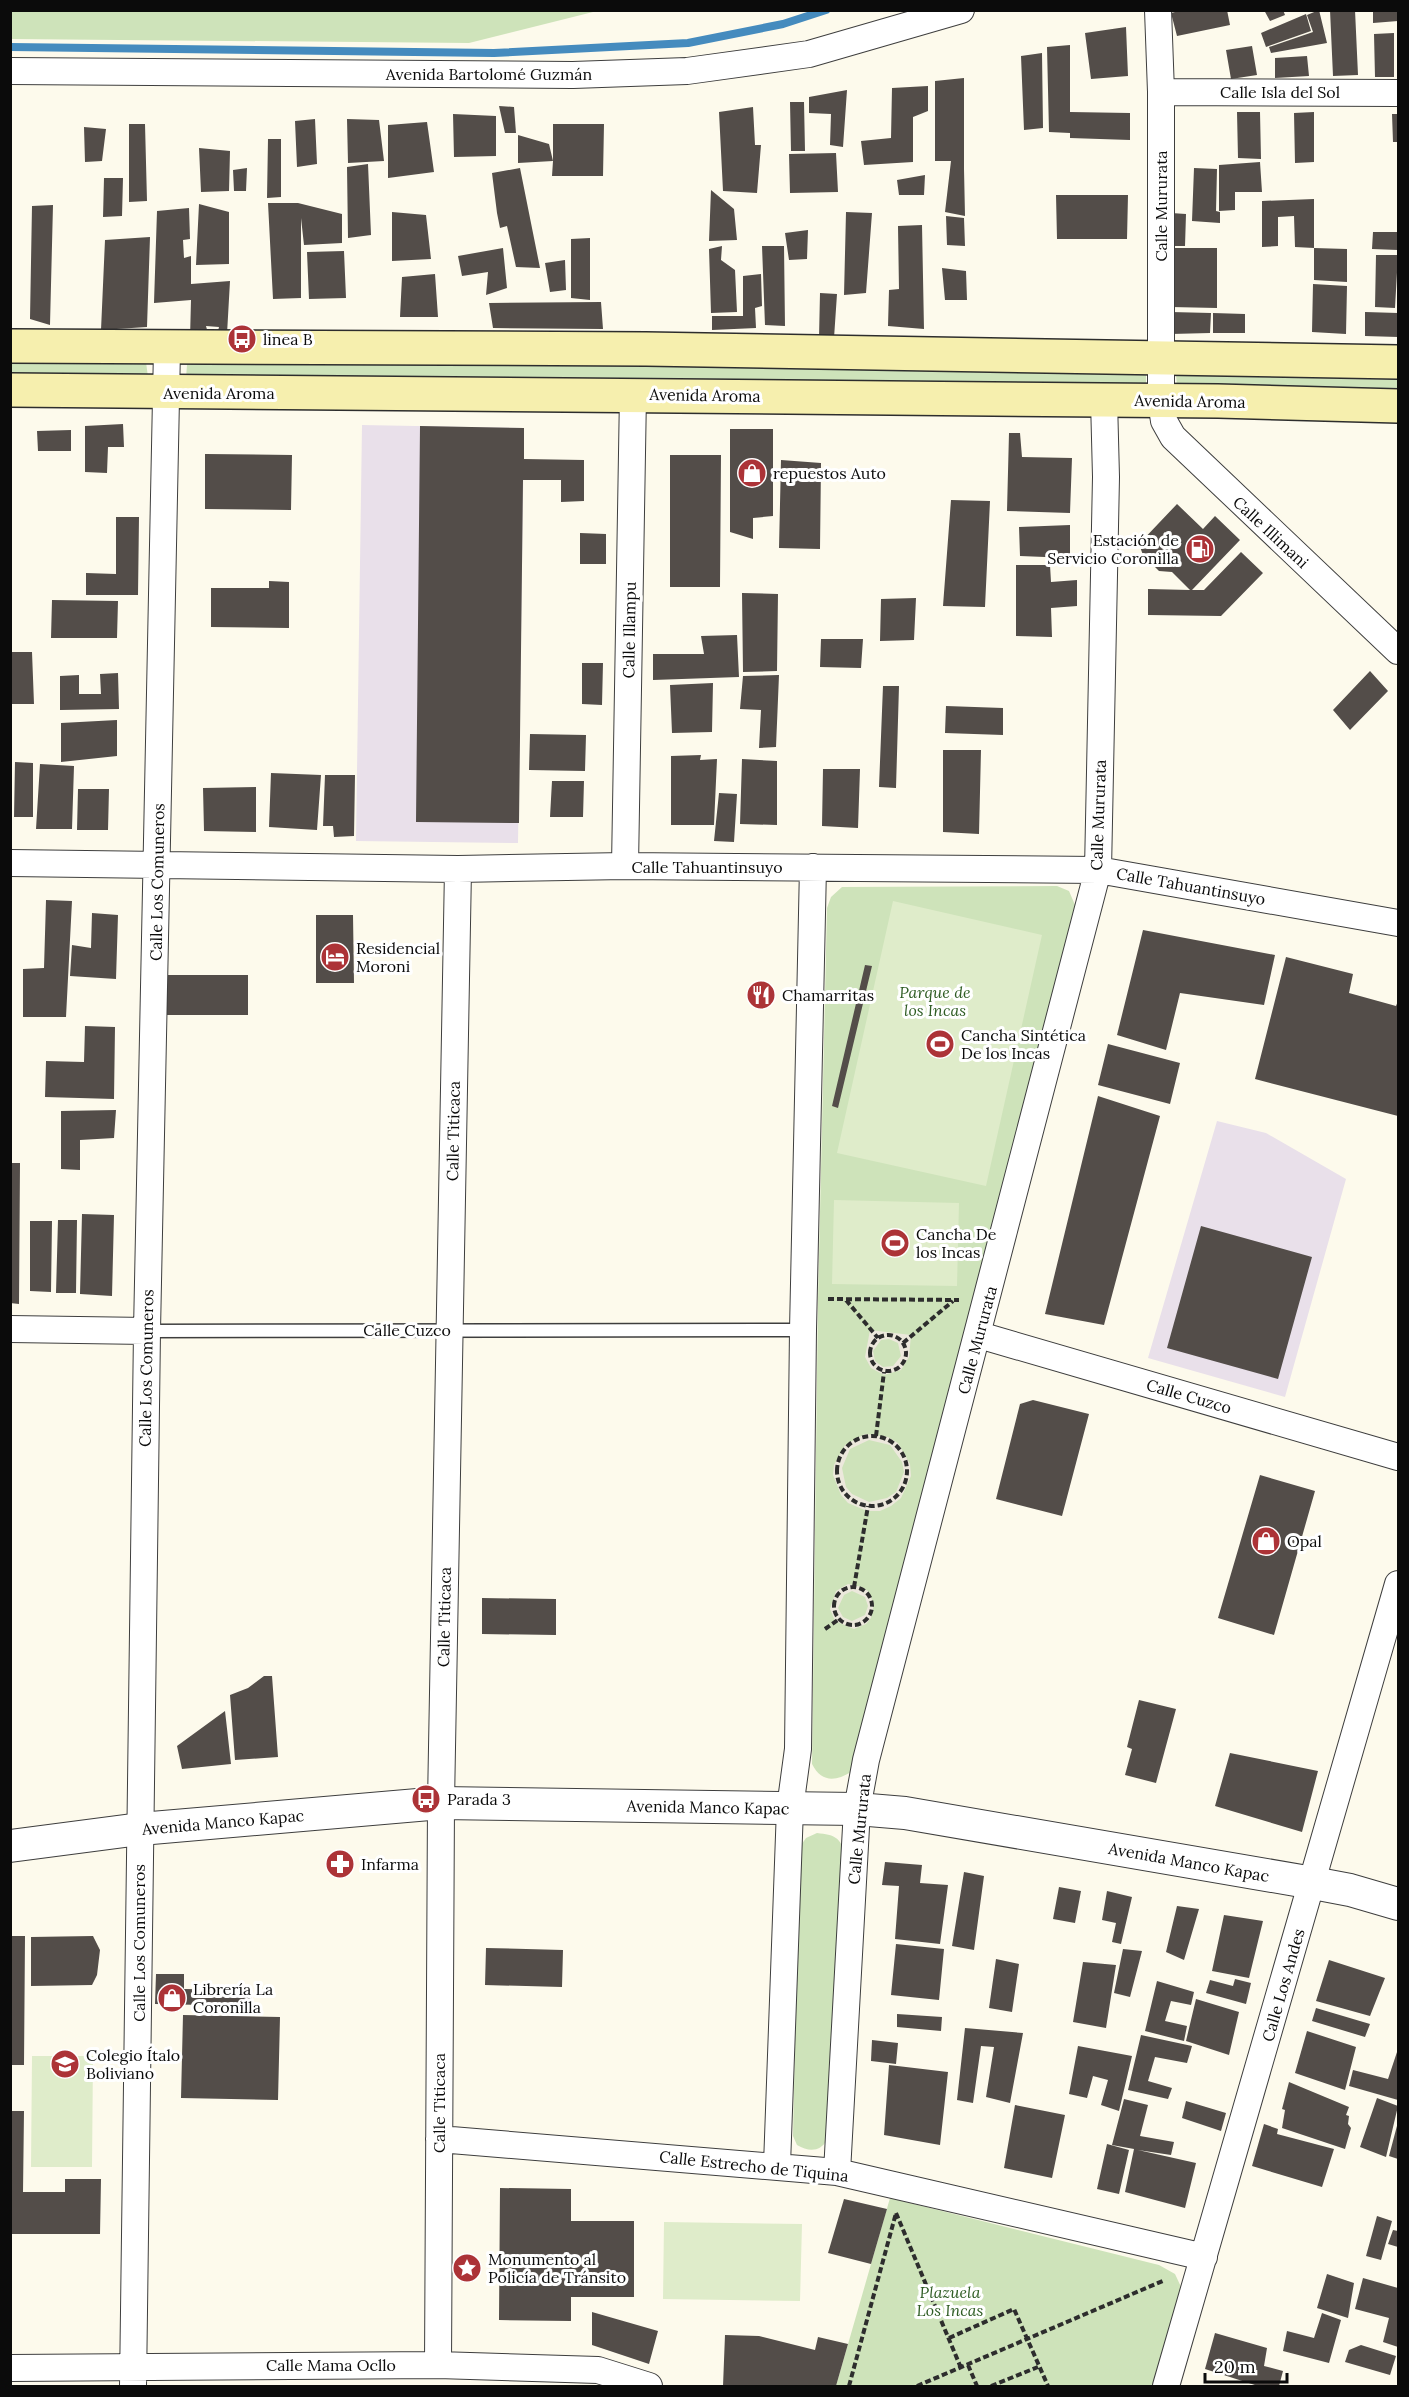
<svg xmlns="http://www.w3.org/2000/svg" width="1409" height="2397" font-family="Lora,serif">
	<rect width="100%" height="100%" fill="#fdfaec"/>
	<path fill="#e9e0ea" d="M362,425L524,428L518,843L356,841Z
		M1217,1121L1266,1133L1346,1179L1285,1397L1148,1358Z"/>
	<path fill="#cee3ba" d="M11,10H597V11L469,43L11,39Z
		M11,361L146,362L148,377L11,374Z
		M187,365H639L1146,373V385L186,378Z
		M1176,374L1398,377V391L1177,387Z
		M1057,886L1069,891L1075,905L851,1772C835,1782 821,1782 812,1764L818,1299L827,908L831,897L842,887Z
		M817,1833C835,1835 840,1837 845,1854L827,2140C820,2152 809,2152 797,2145L793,2136L799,1848L806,1838Z
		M890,2198L1159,2265L1175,2274L1182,2289L1154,2386H836Z"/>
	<path fill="#dfecca" d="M893,901L1042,935L986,1186L837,1153Z
		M834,1200L959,1203L957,1286L832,1284Z
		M32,2056H93L92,2167H31Z
		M664,2222L802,2224L800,2301L663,2299Z"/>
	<path fill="#ece8dc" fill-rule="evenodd" d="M870,1330L911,1335L909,1357L901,1370L884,1375L871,1368L865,1357ZM889,1339L898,1343L901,1356L893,1366L883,1367L875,1361L873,1351L881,1340Z
		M865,1434L888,1437L898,1443L910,1464L911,1476L901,1498L891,1506L880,1511H867L848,1503L841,1495L833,1475L834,1465L845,1445ZM869,1440L890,1445L902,1462L904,1472L896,1492L887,1498L869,1502L852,1494L846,1487L842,1468L850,1449Z
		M848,1584L862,1587L868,1591L874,1604L871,1618L866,1624L854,1629L835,1621L830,1609L836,1591ZM852,1591L865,1597L868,1606L865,1615L852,1621L843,1617L838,1608L844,1595Z"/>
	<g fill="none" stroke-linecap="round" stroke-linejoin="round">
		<path stroke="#458bbe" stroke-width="8" d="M10,47L494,53L688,43L783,24L826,10"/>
	</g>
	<path fill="#534d49" d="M1183,10H1227L1230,25L1177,36L1171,13Z
		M1264,10H1283L1285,15L1270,21Z
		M1319,10L1327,43L1271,53L1269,47L1313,32L1307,15Z
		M1330,10H1355L1358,75L1333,76Z
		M1373,10H1397L1398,21L1373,23Z
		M1306,14L1311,31L1266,47L1261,33Z
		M1126,27L1128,76L1091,79L1085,33Z
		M1394,33V77H1375L1374,34Z
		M1070,45V112L1130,113V140L1070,138V133L1049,132L1047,47Z
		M1252,46L1257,75L1231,79L1226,50Z
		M1042,53L1043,128L1024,130L1021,56Z
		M1307,56L1309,76L1275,78V58Z
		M964,78V169L965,216L945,212L951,161H935V81Z
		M928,86V111L913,117V162L864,165L861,141L891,138L892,88Z
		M847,90L843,147L830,145L831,114L809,113V97Z
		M790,102H804L805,151H791Z
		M499,106L514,107L516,133H505Z
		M753,107L755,145H761L757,193L723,191L719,112Z
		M1237,112H1260L1261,159L1238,158Z
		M1314,112V162L1295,163L1294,113Z
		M453,114L496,116V156L454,157Z
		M1392,114H1398V142H1393Z
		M315,119L317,164L297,167L295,121Z
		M347,119L379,120L384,161L348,163Z
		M427,122L434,172L388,178V125Z
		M129,124H145L147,201L129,202Z
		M553,124H604L603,176H552L553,161L518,163V135L549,144L553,161Z
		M84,127L106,129L102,161L85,162Z
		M268,139H281V197L267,198Z
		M199,148L230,151L229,191L201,192Z
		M836,153L838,192L790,193L789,154Z
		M1260,162L1262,192H1235V210L1219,211V165Z
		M368,164L371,235L348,238L347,167Z
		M247,168L246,191H234L233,170Z
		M520,168L540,268L516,267L507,226L500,228L497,213L492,173Z
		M1194,168L1217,169L1216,211L1220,212V223L1192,221Z
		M925,175L924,195H899L897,180Z
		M104,178H123L122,216L103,217Z
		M711,190L734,209L737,240L709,241Z
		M1056,195H1128L1127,239H1057Z
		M1314,199V248L1295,247L1294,216L1278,217V246L1262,247V201Z
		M268,203H298L342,214V243L304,245L301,218V298L273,299Z
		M199,204L229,212V264L196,265Z
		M53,205L50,325L30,319L32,206Z
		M189,208L190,239L183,240L184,258L191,256V284L230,281L227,334L217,335L219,327L206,326L209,337L190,338L191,300L154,303L157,211Z
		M392,212L426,215L431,259L392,261Z
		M846,212L872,213L866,293L844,295Z
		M1171,213L1186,214L1185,246H1169Z
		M946,216L964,218L965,246L947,245Z
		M922,225L924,329L888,326L889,290L899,289L898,226Z
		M808,230L807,259L789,260L785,233Z
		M1373,232H1398V250L1372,249Z
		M150,237L147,327L101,330L105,240Z
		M590,238V300L571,298V239Z
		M722,246L721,260L735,270L737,312L711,313L709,249Z
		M762,246H784L785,326L765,325Z
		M503,248L507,288L486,295L488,272L462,276L458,256Z
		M1170,248H1217V308L1171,307Z
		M1314,248L1347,249V282L1314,280Z
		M344,251L346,298L309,299L307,252Z
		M1376,255H1398L1395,308L1375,307Z
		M565,260L566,290L550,292L545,263Z
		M942,268L966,271L967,300H945Z
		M435,274L438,317H400L402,277Z
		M761,274L762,306L755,308L756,328L712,330V316H743V276Z
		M1313,284L1347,286L1346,334L1312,332Z
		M820,293L837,294L834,338H819Z
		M601,302L603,329L493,328L489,303Z
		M1171,312L1211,313L1210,333L1171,334Z
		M1365,312L1398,313V337L1365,336Z
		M1213,313L1245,314V333H1213Z
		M123,424L124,447H108L107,473L85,472V426Z
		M420,426L524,428V459L584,460V501L561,502V480H523L519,823L416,822Z
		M730,429H773V516L753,518V539L730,532Z
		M71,430V451H38L37,431Z
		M1009,433H1020L1022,457L1072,458L1070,513L1007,511Z
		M205,454L292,455L291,510L205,509Z
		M670,455H721L720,587H670Z
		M781,460L821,463L820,549L779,548Z
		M951,500L990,501L985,607L943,606Z
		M1177,504L1203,529L1215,516L1240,540L1192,590H1204L1241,552L1263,573L1221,616L1148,615V589L1190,590L1172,572L1159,571L1143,555L1139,544Z
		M116,517H139L138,595H86V573L116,574Z
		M1070,525V558L1020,556L1019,527Z
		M580,533L606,534V564H580Z
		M1016,565H1050L1051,582L1077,580V606L1051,608L1052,637L1016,636Z
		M269,581L289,582V628L211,627V588H269Z
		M742,593L778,594L777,671L743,672Z
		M916,598L914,640L880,641L881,599Z
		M52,600L118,601L117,638H51Z
		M737,635L739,677L653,680V654H704L701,636Z
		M821,639H863L861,668L820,667Z
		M10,652H32L34,704H10Z
		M582,663H603L602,705L582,704Z
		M1370,671L1388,691L1350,730L1333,710Z
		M118,673L119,709L60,710V676L79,675V694H101L100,674Z
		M779,675L776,747L759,748L761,710L740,709L743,676Z
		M713,683L712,732L672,733L670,685Z
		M883,686H899L896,788L879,787Z
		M946,706L1003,708V735L945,733Z
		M117,720V756L61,762V723Z
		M530,734L586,735L585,771L529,770Z
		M943,750H981L979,834L943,832Z
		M701,755L700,760L717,759L714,825H671V756Z
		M742,759L777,761V825L740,824Z
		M15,762L33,763V817H14Z
		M40,764L74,766L72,829H36Z
		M823,769H860L858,828L822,826Z
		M271,773L321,775L317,830L269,827Z
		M325,775H355L354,836L334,837L333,826H323Z
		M552,781H584L583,817H550Z
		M256,787V832L204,831L203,788Z
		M78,789H109L108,830H77Z
		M719,793L737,794L734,842L714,841Z
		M46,900L72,901L66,1017H23V969L44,968Z
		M92,913L118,915L116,979L70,976L72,945L91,948Z
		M316,915H353L354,983H316Z
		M1143,930L1275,955L1264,1005L1180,993L1166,1050L1117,1035Z
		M1286,957L1353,974L1349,993L1396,1006L1398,1001V1116L1255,1079Z
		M865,965L872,966L838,1108L832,1106Z
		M167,975H248V1015H167Z
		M85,1026L115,1027L114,1099L45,1097L46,1061L84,1062Z
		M1108,1044L1180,1063L1170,1104L1098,1085Z
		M1098,1096L1160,1116L1104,1325L1045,1314Z
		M116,1110L114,1138L80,1140V1170L61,1169V1111Z
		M10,1163H20L19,1304L10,1303Z
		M82,1214L114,1215L112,1296L80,1294Z
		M58,1220H77L76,1293H56Z
		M30,1221H52L51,1292L30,1291Z
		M1201,1226L1312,1257L1278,1379L1167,1348Z
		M1033,1400L1089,1414L1062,1516L996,1499L1020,1404Z
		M1260,1475L1315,1491L1274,1635L1218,1618Z
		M482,1598L556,1599V1635L482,1634Z
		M264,1676H272L278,1757L235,1760L230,1695L248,1688Z
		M1139,1700L1176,1709L1156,1783L1125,1775L1132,1749L1127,1747Z
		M225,1711L231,1764L182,1769L177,1746Z
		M1230,1753L1318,1771L1302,1832L1215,1806Z
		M885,1862L922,1865L920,1883L948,1885L940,1944L895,1939L899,1886L882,1885Z
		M964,1872L984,1876L974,1950L952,1946Z
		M1059,1887L1081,1891L1075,1923L1053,1919Z
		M1107,1891L1132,1897L1121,1944L1112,1942L1116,1923L1102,1920Z
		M1177,1906L1199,1909L1184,1960L1166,1952Z
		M1224,1915L1263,1921L1249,1978L1212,1971Z
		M10,1936H25L24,2065H10Z
		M93,1936L100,1950L97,1975L92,1985L31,1986V1937Z
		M896,1944L944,1949L939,2000L891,1995Z
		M486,1948L563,1950L562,1987L485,1985Z
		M1123,1949L1142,1951L1130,1997L1114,1993Z
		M996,1959L1019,1964L1012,2012L989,2008Z
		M1329,1960L1385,1978L1370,2016L1316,2001Z
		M1083,1962L1116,1965L1106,2028L1073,2022Z
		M156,1974H184V1989L251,1990L252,2006L155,2004Z
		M1235,1979L1251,1983L1246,2004L1206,1993L1210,1980L1233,1986Z
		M1157,1981L1194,1992L1191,2005L1171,2001L1165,2021L1187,2026L1184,2041L1145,2031Z
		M1196,1999L1239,2012L1229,2055L1186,2041Z
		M1316,2008L1370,2024L1365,2037L1312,2021Z
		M897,2014L942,2017L941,2031L897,2027Z
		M183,2015L280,2017L278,2100L181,2098Z
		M965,2028L1023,2033L1010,2103L986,2097L994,2047L981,2046L973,2103L957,2100Z
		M1307,2031L1356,2047L1345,2090L1295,2073Z
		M1141,2035L1192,2046L1187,2063L1155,2057L1148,2081L1172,2088L1168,2099L1128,2090Z
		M872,2040L898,2043L896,2064L871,2061Z
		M1078,2046L1132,2056L1119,2111L1101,2105L1108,2080L1093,2076L1087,2098L1069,2094Z
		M1398,2049V2100L1349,2086L1353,2070L1388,2079Z
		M889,2065L948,2072L940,2145L884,2135Z
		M1289,2082L1349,2107L1346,2115L1349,2116L1348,2124L1351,2128L1345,2149L1282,2128L1285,2110L1282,2109Z
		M1377,2098L1398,2106L1386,2157L1360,2147Z
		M1124,2099L1148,2105L1140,2136L1174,2142L1171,2155L1138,2150L1196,2163L1185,2208L1125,2192L1134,2149L1112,2145Z
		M1186,2101L1226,2113L1221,2131L1182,2118Z
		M1015,2105L1065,2115L1052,2178L1004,2168Z
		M10,2111H24L23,2192H65V2179H101L100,2234H10Z
		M1398,2122V2159L1389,2156Z
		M1264,2124L1278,2129L1277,2134L1334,2149L1322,2187L1252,2166Z
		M1107,2144L1129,2150L1119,2194L1097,2189Z
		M500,2188L571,2189V2221H634V2297H571V2321L499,2320Z
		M844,2199L887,2209L871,2264L828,2253Z
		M1377,2216L1392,2221L1381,2260L1366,2256Z
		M1393,2230L1398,2231V2247L1388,2244Z
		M1327,2274L1354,2283L1348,2318L1317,2308Z
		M1363,2278L1398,2288V2347L1383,2342L1389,2318L1355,2309Z
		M592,2312L658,2331L649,2364L592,2345Z
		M1322,2313L1341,2320L1329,2363L1283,2351L1287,2331L1314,2338Z
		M1215,2333L1267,2348L1264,2366L1283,2371L1279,2386H1258L1205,2369Z
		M725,2335L759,2336L815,2350L818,2337L848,2344L836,2386H723Z
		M1361,2345L1396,2356L1390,2375L1345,2362L1349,2350Z"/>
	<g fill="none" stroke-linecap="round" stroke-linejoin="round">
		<g stroke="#3e3e3e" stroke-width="15">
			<path id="service" d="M147,1331L803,1330"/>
		</g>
		<g stroke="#3e3e3e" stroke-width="28">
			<path id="minor" d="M1158,10L1161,92V401L1164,421L1173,437L1398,651
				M10,71L573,75L687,71L809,54L961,10
				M1161,92L1398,93
				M10,863L458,869L625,866L1098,870L1398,923
				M625,866L633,394
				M10,1329L147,1331
				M979,1335L1398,1457
				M439,2139L837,2172L1204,2257
				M777,2165L790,1808L798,1749L803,1330L813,867
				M837,2172L857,1809L866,1760L1098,870L1106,477L1104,400
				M438,2365L441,1803L458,869
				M10,2368L438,2365L598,2370L649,2386
				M133,2386L147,1331L167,349
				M1166,2386L1398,1584"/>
		</g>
		<g stroke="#3e3e3e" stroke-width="34">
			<path id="tertiary" d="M10,1846L140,1829L441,1803L857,1809L905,1813L1313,1883L1350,1890L1398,1904"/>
		</g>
		<g stroke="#2d2d2d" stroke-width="36">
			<path id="secondary" d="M10,346L646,349L1398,362
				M10,390L1218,401L1398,406"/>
		</g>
		<path stroke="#2d2d2d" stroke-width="4" stroke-dasharray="6 3" stroke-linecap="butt" d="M828,1299L959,1300
			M846,1300L878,1338
			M870 1353a18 18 0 1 1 36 0a18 18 0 1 1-36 0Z
			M903,1343L953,1301
			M876,1436L884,1372
			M837 1471a35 35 0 1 1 70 0a35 35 0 1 1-70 0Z
			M854,1587L868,1506
			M834 1606a19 19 0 1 1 38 0a19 19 0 1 1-38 0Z
			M825,1629L839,1619
			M896,2213L961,2368
			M949,2338L1014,2309L1048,2386
			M968,2365L977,2386
			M849,2386L896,2213
			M917,2386L1165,2280
			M991,2386L1038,2367"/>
		<use href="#service" stroke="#fff" stroke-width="12"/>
		<use href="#minor" stroke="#fff" stroke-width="26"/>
		<use href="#tertiary" stroke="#fff" stroke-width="32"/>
		<use href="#secondary" stroke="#f6efae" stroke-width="33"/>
	</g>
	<defs>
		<g id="bus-disc" transform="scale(1.5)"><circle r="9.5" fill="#ac3337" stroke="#fff"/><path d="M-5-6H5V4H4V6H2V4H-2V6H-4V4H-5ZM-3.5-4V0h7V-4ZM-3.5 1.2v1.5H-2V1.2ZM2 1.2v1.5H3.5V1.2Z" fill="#fff"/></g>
		<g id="shop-disc" transform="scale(1.5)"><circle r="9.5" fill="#ac3337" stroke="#fff"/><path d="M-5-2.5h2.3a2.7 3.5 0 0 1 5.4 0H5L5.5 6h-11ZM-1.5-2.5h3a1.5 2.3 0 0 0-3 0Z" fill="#fff"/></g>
		<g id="fuel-disc" transform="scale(1.5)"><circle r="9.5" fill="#ac3337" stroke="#fff"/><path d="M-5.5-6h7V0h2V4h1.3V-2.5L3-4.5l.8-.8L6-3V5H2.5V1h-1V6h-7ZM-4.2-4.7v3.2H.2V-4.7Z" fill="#fff"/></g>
		<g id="hotel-disc" transform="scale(1.5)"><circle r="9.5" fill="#ac3337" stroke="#fff"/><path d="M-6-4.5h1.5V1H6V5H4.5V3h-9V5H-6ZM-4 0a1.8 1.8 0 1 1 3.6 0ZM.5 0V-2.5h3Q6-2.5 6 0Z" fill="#fff"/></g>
		<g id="restaurant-disc" transform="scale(1.5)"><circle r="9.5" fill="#ac3337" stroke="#fff"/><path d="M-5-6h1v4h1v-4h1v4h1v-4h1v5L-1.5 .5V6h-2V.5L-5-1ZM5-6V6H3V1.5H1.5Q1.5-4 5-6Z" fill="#fff"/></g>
		<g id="stadium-disc" transform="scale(1.5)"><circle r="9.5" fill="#ac3337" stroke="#fff"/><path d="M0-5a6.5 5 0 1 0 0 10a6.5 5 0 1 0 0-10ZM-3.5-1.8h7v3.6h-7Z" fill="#fff"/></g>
		<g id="pharmacy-disc" transform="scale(1.5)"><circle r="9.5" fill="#ac3337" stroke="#fff"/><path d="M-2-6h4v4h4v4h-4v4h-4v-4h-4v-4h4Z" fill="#fff"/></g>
		<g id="school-disc" transform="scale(1.5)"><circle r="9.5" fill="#ac3337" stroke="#fff"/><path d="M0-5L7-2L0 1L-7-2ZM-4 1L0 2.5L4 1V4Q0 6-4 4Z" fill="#fff"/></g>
		<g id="sight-disc" transform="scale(1.5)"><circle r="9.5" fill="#ac3337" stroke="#fff"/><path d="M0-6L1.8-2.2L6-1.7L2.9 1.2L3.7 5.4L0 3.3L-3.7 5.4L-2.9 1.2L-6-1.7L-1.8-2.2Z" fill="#fff"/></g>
	</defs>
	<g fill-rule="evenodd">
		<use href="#bus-disc" x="242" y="339"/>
		<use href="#shop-disc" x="752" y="473"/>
		<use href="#fuel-disc" x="1200" y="549"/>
		<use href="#hotel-disc" x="335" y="957"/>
		<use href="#restaurant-disc" x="761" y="995"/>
		<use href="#stadium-disc" x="940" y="1044"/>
		<use href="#stadium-disc" x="895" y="1243"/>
		<use href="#shop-disc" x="1266" y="1541"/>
		<use href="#bus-disc" x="426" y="1799"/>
		<use href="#pharmacy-disc" x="340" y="1864"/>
		<use href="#shop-disc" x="172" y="1998"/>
		<use href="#school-disc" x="65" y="2064"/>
		<use href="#sight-disc" x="467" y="2268"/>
	</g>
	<g text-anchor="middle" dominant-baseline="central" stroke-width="6" stroke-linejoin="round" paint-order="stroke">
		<g font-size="16" fill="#0b0b0b" stroke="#fff">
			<text x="489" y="74">Avenida Bartolomé Guzmán</text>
			<text x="1280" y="92">Calle Isla del Sol</text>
			<text transform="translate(1161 206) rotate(-90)">Calle Mururata</text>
			<text x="219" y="393">Avenida Aroma</text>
			<text transform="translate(705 395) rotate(1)">Avenida Aroma</text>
			<text transform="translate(1190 401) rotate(1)">Avenida Aroma</text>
			<text transform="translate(1271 532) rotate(43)">Calle Illimani</text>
			<text transform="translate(629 630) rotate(-89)">Calle Illampu</text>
			<text transform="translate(1098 815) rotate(-88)">Calle Mururata</text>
			<text x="707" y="867">Calle Tahuantinsuyo</text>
			<text transform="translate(157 882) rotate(-89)">Calle Los Comuneros</text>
			<text transform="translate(1191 886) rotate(10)">Calle Tahuantinsuyo</text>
			<text transform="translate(453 1131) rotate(-89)">Calle Titicaca</text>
			<text x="407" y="1330">Calle Cuzco</text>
			<text transform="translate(977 1340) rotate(-75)">Calle Mururata</text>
			<text transform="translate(146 1368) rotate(-89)">Calle Los Comuneros</text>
			<text transform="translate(1189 1396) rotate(16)">Calle Cuzco</text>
			<text transform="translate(444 1617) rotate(-89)">Calle Titicaca</text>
			<text transform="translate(708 1807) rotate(1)">Avenida Manco Kapac</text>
			<text transform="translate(223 1822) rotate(-5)">Avenida Manco Kapac</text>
			<text transform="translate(859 1829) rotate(-84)">Calle Mururata</text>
			<text transform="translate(1189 1862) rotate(10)">Avenida Manco Kapac</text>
			<text transform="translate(139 1943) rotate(-90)">Calle Los Comuneros</text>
			<text transform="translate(1283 1985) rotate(-74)">Calle Los Andes</text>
			<text transform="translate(439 2103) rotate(-90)">Calle Titicaca</text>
			<text transform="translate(754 2166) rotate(6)">Calle Estrecho de Tiquina</text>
			<text x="331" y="2365">Calle Mama Ocllo</text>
		</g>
		<g font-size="16" fill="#0b0b0b" stroke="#fff" text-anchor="start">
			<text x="263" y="339">linea B</text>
			<text x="773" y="473">repuestos Auto</text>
			<text x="1179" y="540" text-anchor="end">Estación de<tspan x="1179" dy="18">Servicio Coronilla</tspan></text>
			<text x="356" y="948">Residencial<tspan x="356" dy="18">Moroni</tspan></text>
			<text x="782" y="995">Chamarritas</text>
			<text x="961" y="1035">Cancha Sintética<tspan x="961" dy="18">De los Incas</tspan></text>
			<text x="916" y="1234">Cancha De<tspan x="916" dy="18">los Incas</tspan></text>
			<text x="1287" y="1541">Opal</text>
			<text x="447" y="1799">Parada 3</text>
			<text x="361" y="1864">Infarma</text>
			<text x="193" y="1989">Librería La<tspan x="193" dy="18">Coronilla</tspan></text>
			<text x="86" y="2055">Colegio Ítalo<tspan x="86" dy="18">Boliviano</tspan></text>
			<text x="488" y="2259">Monumento al<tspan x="488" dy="18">Policía de Tránsito</tspan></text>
		</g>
		<g font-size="16" font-style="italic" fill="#2e5c23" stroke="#fff">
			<text x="935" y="992">Parque de<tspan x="935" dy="18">los Incas</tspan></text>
			<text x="950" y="2292">Plazuela<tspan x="950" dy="18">Los Incas</tspan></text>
		</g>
	</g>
	<rect width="1409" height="2397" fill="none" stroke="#0b0b0b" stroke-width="24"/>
	<path d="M1205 2373v9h82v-9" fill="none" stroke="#0b0b0b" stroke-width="3"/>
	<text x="1214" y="2373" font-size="18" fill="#0b0b0b" stroke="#ffffff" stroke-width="4.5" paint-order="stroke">20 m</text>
</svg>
